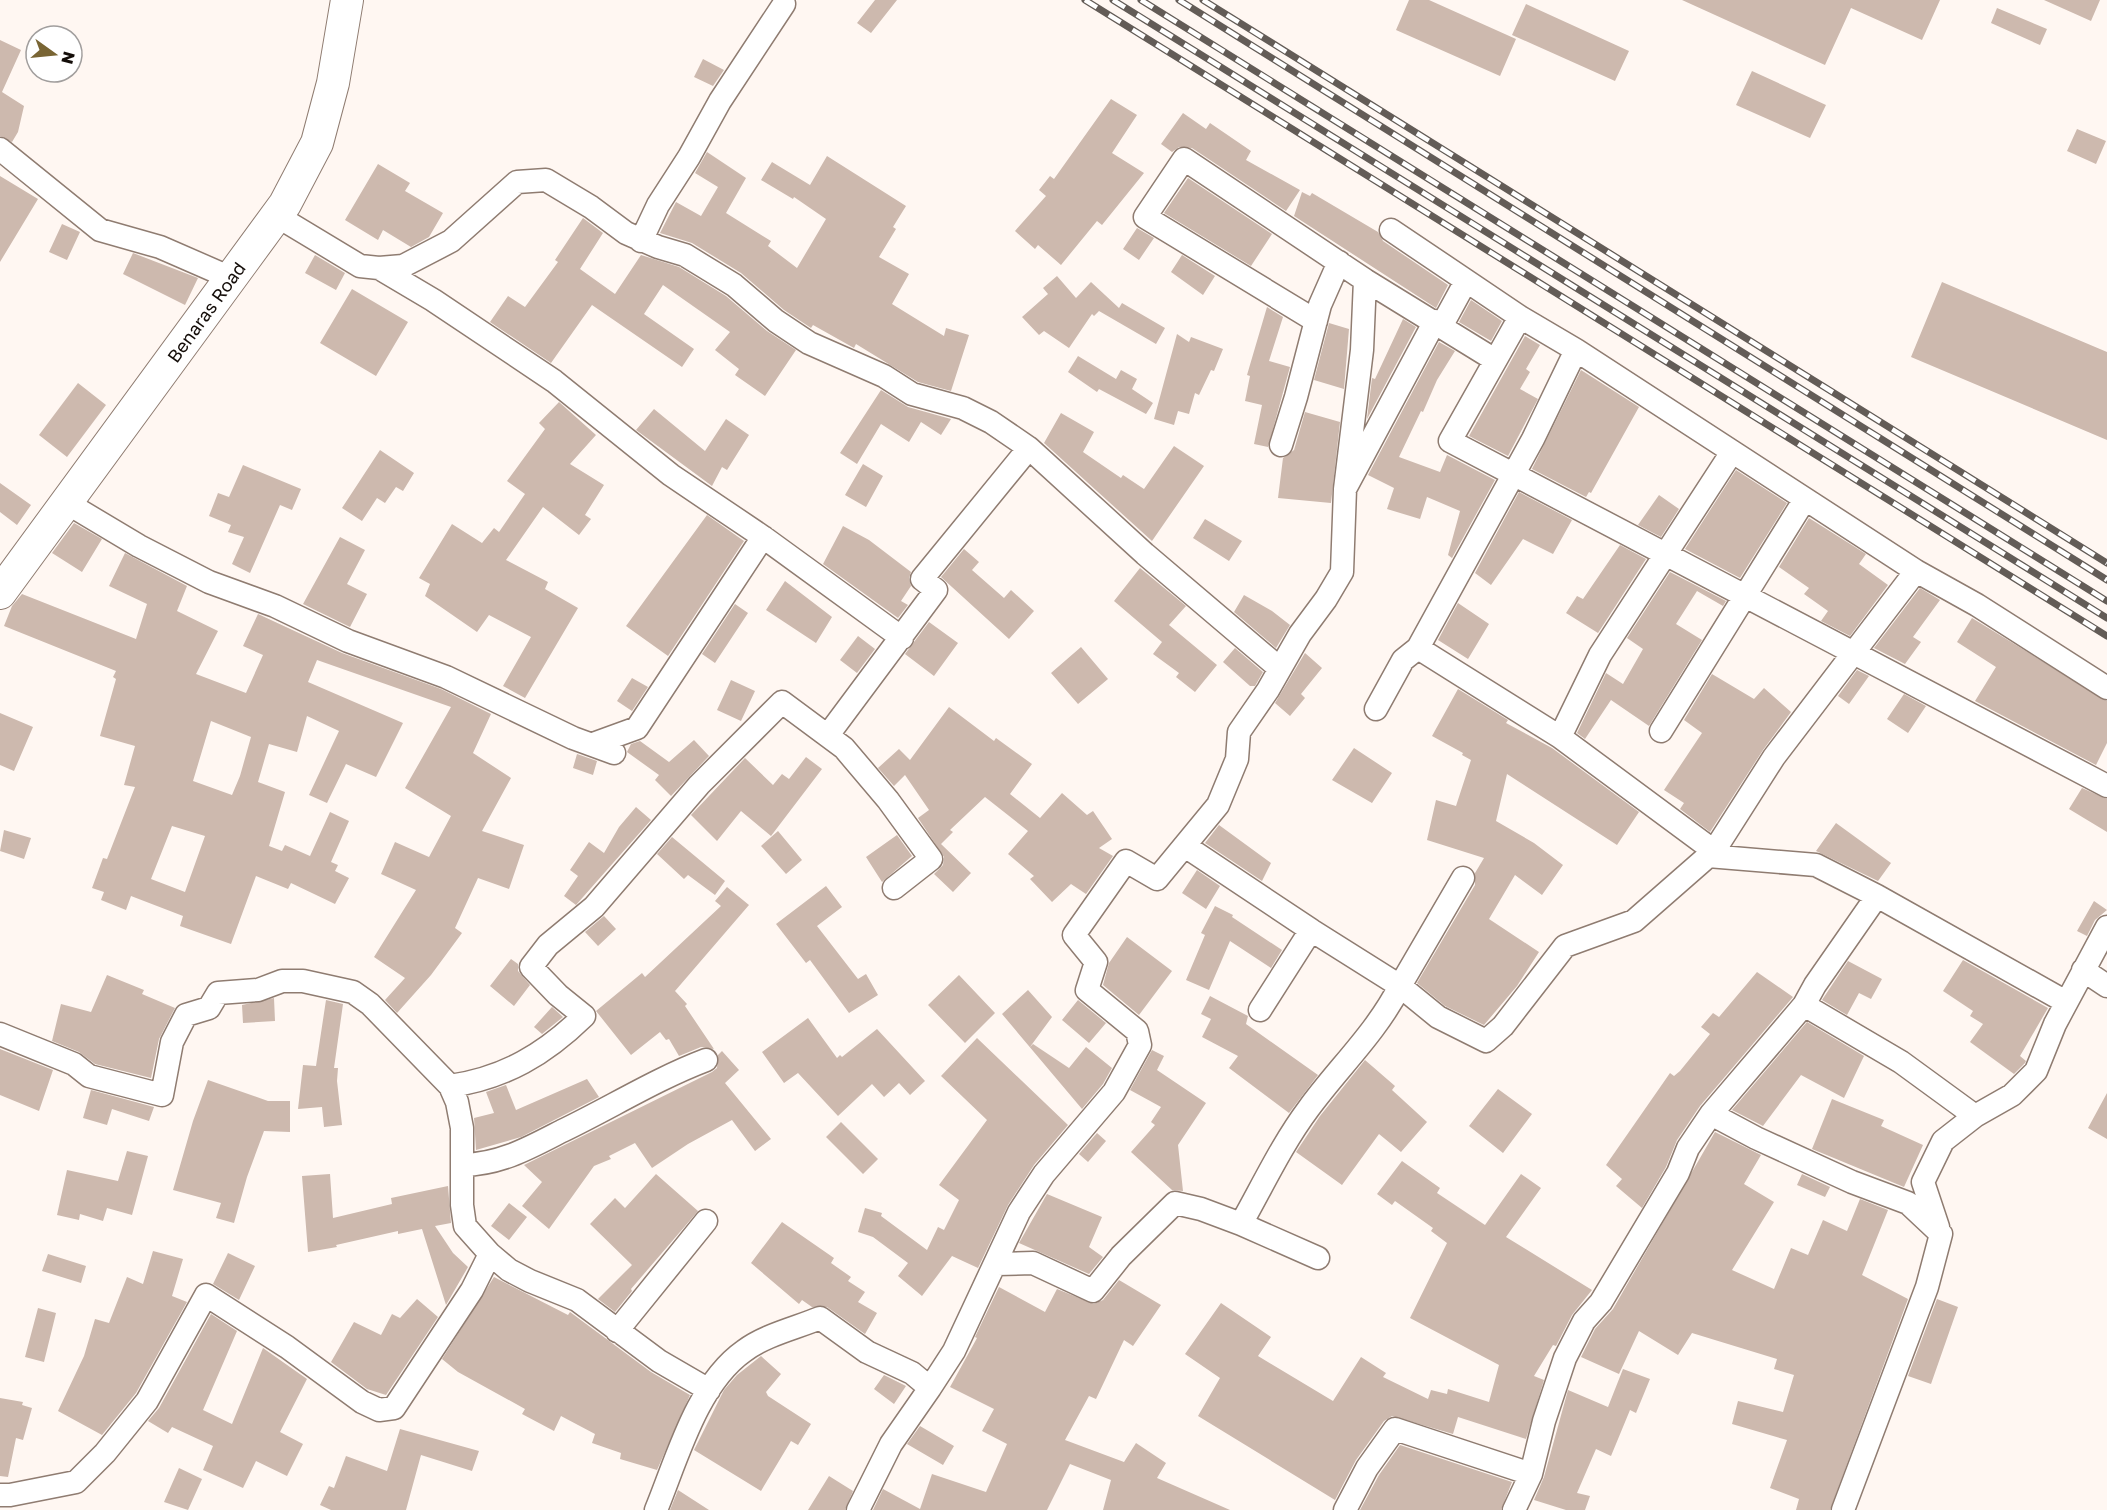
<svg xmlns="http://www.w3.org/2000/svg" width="2107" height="1510" font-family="'Golos Text',sans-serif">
	<rect width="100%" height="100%" fill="#fff7f2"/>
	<path fill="#cdb9ae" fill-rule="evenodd" d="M875,0H897L871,33L857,23Z
		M1409,0H1429L1516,39L1500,76L1396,30Z
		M1682,0H1940L1922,40L1851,8L1825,65Z
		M2044,0H2100L2091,21Z
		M1526,4L1629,51L1615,81L1512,35Z
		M1997,8L2047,29L2040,45L1991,23Z
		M0,40L21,50L2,92L24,106L18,132L12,142L0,136Z
		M703,59L724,70L713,86L694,77Z
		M1752,71L1826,105L1810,138L1736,105Z
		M1111,99L1137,115L1112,153L1144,173L1102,225L1097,221L1061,265L1038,245L1035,249L1015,231L1046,196L1039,190L1050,176L1054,179Z
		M1183,113L1206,129L1210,123L1251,151L1246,160L1300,190L1286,211L1192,148L1179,147L1172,152L1161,144Z
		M2077,129L2106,141L2096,164L2067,151Z
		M707,152L746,178L726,213L771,241L768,246L797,268L826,219L794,197L793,199L761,180L772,162L810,185L827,156L906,206L893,227L896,229L879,257L909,274L892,304L944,336L946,328L969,335L951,391L918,382L856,344L854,348L813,325L811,328L784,310L741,273L692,243L660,233L676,202L701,216L718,187L695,173Z
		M378,164L410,183L405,191L443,213L429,237L411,247L383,230L378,240L345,220Z
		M0,176L38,199L0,262Z
		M1188,178L1272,234L1251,266L1164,213Z
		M1302,192L1310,196L1312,193L1378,232L1383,241L1448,285L1436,308L1294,216Z
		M583,218L603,233L580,269L615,294L641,255L679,267L726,296L767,331L796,350L765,396L735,375L739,369L715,350L730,332L663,285L644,314L694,349L682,367L592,305L551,363L490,322L508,296L525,307L558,262L555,260Z
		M62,224L80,232L67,260L49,252Z
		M1137,228L1154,238L1139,260L1123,249Z
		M133,253L198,278L185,305L123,274Z
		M315,255L345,273L336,290L305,273Z
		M1182,255L1215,276L1203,295L1171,272Z
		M1057,276L1076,298L1091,282L1119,308L1122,303L1165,328L1156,344L1099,311L1094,316L1092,314L1069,348L1044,331L1039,335L1022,317L1048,294L1043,288Z
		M1942,282L2107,352V440L1911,357Z
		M352,289L408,322L376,376L320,343Z
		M1471,300L1502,321L1491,341L1459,322Z
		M1267,307L1283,317L1269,361L1290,367L1268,447L1254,444L1262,405L1245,401L1250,376L1247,375Z
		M1403,319L1416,327L1367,419L1372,378L1375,379Z
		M1329,323L1349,329L1344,389L1314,380Z
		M1177,334L1189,342L1191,337L1223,349L1214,371L1211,370L1199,395L1195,393L1189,414L1178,411L1174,425L1154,419Z
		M1525,336L1540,345L1526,369L1530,372L1520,389L1538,399L1508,456L1469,436Z
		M1439,342L1455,351L1437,380L1423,412L1421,411L1399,457L1440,472L1447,455L1495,480L1452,558L1448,555L1460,511L1427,497L1420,519L1387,509L1394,488L1368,475Z
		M1078,356L1116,379L1121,370L1137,379L1132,389L1153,403L1146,414L1099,389L1097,392L1068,372Z
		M1581,370L1639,407L1591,493L1589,492L1586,497L1532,469Z
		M78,383L106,405L67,457L39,435Z
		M881,390L908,407L951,419L941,435L921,422L909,442L881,424L857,464L840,453Z
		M559,402L596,435L570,464L604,485L585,515L591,519L579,535L543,507L506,560L548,582L545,589L578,608L525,698L503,686L531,637L489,615L477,632L425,596L430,584L419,578L452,524L482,543L494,528L499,532L525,494L507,481L545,429L539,423Z
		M654,409L705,451L726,419L749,435L727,470L722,467L712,486L636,430Z
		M1305,412L1340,422L1331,503L1278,498L1283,458L1294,450Z
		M1061,413L1094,432L1083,452L1121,478L1123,475L1144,489L1174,446L1204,466L1152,541L1044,443Z
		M380,450L414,473L403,491L396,487L385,503L377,498L362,521L342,508Z
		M863,464L883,476L866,507L845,495Z
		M243,465L301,489L292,510L280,505L250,573L232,564L244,537L228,532L231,525L209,516L218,493L229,497Z
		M1736,470L1787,503L1740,578L1685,549Z
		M0,483L31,505L17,525L0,512Z
		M1519,492L1572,520L1553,554L1523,539L1491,585L1475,573Z
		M1659,495L1679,509L1661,537L1638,525Z
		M707,515L744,541L668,656L626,626Z
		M1809,518L1866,554L1859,564L1888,585L1850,636L1821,621L1828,611L1804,594L1809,588L1779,567Z
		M1205,519L1242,541L1229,561L1193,538Z
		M74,523L102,539L82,572L52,553Z
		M843,526L869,540L911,572L909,578L911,586L901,601L908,605L898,618L823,564Z
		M340,537L365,550L347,584L367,594L350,627L303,604Z
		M1620,545L1646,559L1598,633L1566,613L1577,596L1583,599Z
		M964,549L979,562L972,570L1004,598L1011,590L1034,611L1009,639L941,577Z
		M125,553L187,586L177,611L218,631L196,674L246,693L263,655L243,646L258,614L342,653L441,689L491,714L473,753L511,778L482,831L524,845L509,889L478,878L455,928L462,933L431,975L397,1013L385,1000L405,978L374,957L416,890L381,874L395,842L429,857L451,816L405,788L451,707L317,660L308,682L403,723L376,777L346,764L327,803L309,795L339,731L307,716L297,752L269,744L258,782L285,792L269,846L282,851L285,845L310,856L330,812L349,821L331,862L338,865L335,871L349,878L335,904L291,883L288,889L256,876L231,944L180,926L183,916L131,896L126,910L101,900L104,892L92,888L103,858L107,859L135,787L124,785L135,746L100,736L116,679L113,677L116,671L4,626L12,606L22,594L136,639L147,604L109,586ZM211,721L251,737L240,776L232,795L193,781ZM172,826L205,836L185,892L151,879Z
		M1140,568L1186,606L1169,625L1217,665L1195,692L1176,677L1179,673L1153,654L1162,642L1114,601Z
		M1670,572L1726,601L1723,606L1697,591L1676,624L1702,640L1649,726L1611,700L1585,739L1577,733L1606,673L1623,684L1643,649L1627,638Z
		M785,581L832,617L816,643L766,610Z
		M1920,588L1940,600L1913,637L1921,642L1905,664L1874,648Z
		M1244,595L1272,611L1290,625L1276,648L1234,612Z
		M1458,603L1489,624L1468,659L1438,640Z
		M735,604L748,613L715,663L702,654Z
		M1972,618L2107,701V743L2096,765L1975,701L1996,667L1957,642Z
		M929,622L958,643L934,676L905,654Z
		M858,636L875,649L857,673L840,660Z
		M1081,647L1108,679L1078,704L1051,673Z
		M1235,648L1263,672L1255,686H1250L1223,662Z
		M1305,653L1322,668L1301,694L1305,698L1290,716L1275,703Z
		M1857,670L1869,676L1849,704L1838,696Z
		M1712,674L1754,699L1764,688L1791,712L1763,750L1710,832L1680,809L1684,803L1664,790L1702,733L1684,720Z
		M632,678L648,687L632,711L617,701Z
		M731,680L755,691L741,721L717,710Z
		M1458,689L1508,720L1506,723L1552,748L1639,812L1617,845L1507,774L1496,821L1534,843L1563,865L1542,895L1515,875L1489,919L1539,952L1517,986L1484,1025L1445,1006L1417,983L1475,885V873L1484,858L1427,840L1436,800L1456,806L1471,760L1462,755L1463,753L1432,736Z
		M1904,694L1926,706L1908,733L1887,719Z
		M949,707L994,741L996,738L1032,764L1010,794L1040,818L1062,793L1087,815L1093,811L1112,839L1099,848L1113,856L1086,894L1071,884L1052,902L1030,879L1034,876L1008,854L1028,831L985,797L950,830L953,832L941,844L971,873L953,892L934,874L943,865L944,857L918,818L929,810L905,775L894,786L878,768L899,749L910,760Z
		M0,713L33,727L14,771L0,765Z
		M694,740L709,756L671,796L655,780L659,775L627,752L631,744L640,741L669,762Z
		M1354,748L1392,773L1372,803L1332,780Z
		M577,754L597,761L593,775L573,768Z
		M806,757L822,769L771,836L741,811L717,841L691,815L745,758L773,785L782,774L789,779Z
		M2082,788L2107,799V832L2069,809Z
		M636,807L651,820L576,905L564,896L578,876L570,870L589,842L604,853L619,827Z
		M1836,823L1891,863L1878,881L1816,851Z
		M1219,825L1271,863L1262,881L1205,843Z
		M4,830L31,838L24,859L0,851Z
		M778,831L802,860L786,874L761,846Z
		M897,835L912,856L882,882L866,857Z
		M672,837L725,881L715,895L688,875L684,879L657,854Z
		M1197,870L1220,886L1206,909L1182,893Z
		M826,886L842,907L817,926L858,979L866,974L878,995L849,1013L810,960L806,963L776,924Z
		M727,887L749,905L675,991L687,1004L685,1006L714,1049L701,1047L679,1056L669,1039L666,1040L660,1032L631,1055L596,1011L642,973L645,977L721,906L715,901Z
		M2094,901L2107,910L2095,920L2087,936L2077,931Z
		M1215,906L1233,915L1232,917L1282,950L1271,968L1230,941L1209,990L1186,980L1205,935L1201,933Z
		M604,916L616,929L598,946L585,932Z
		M1127,937L1172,971L1139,1015L1103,985L1109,963Z
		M511,959L518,964V971L530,985L514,1006L490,986Z
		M1963,960L2048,1008L2020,1056L2026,1061L2025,1063L2014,1074L1970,1042L1983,1024L1970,1016L1973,1011L1943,991Z
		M1848,961L1882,979L1871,999L1859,993L1847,1015L1822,1000Z
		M1757,972L1793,997L1700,1106L1677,1140L1666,1167L1642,1208L1616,1186L1622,1179L1606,1165L1670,1073L1674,1076L1680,1071L1710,1034L1701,1027L1713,1013L1719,1017Z
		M107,975L144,990L142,994L175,1008L159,1039L151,1078L95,1064L79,1052L52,1041L61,1004L91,1012Z
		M959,975L995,1013L965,1043L928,1005Z
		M1028,990L1052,1017L1030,1047L1033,1044L1069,1068L1086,1047L1112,1068L1103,1084L1082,1109L1002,1014Z
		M1210,996L1248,1016L1246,1024L1318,1075L1289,1113L1229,1068L1238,1056L1202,1037L1211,1019L1201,1014Z
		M274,998L275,1021L243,1023L242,1005Z
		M326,1000L343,1004L334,1068H338L337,1081L342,1125L324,1127L322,1107L298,1109L303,1065L316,1066Z
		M1078,1000L1106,1023L1089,1043L1062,1020Z
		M552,1007L563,1017L542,1034L534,1027Z
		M808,1018L837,1058L840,1055L842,1057L877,1029L925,1081L910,1095L899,1083L884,1097L872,1084L838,1116L798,1073L784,1083L762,1052Z
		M1807,1022L1864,1056L1844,1098L1801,1075L1763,1126L1732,1110Z
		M977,1038L1068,1125L1034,1165L1008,1205L978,1268L952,1256L922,1296L898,1276L908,1263L873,1237L858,1232L865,1208L882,1213L881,1216L927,1250L938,1227L944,1230L959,1200L939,1185L987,1120L941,1076Z
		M0,1049L53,1070L39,1111L0,1095Z
		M1152,1050L1164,1056L1157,1070L1206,1103L1178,1145L1183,1191L1172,1190L1131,1152L1155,1125L1151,1122L1161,1107L1130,1090Z
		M722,1051L739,1070L725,1083L771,1139L755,1151L732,1120L688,1144L652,1168L635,1143L609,1156L611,1159L594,1166L549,1229L522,1206L542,1182L524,1165L712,1072L717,1068L718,1055Z
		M1365,1060L1395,1086L1392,1090L1427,1122L1401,1152L1379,1134L1342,1185L1296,1152L1320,1116Z
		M587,1079L599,1097L521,1137L476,1150L474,1118L494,1113L486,1092L506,1085L516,1110Z
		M208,1080L268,1101H290V1132L264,1131L247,1177L234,1223L216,1218L221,1203L173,1190L193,1121Z
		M1498,1089L1532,1114L1503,1153L1469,1126Z
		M91,1090L154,1107L149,1121L112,1109L107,1125L83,1118Z
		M2107,1093V1139L2088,1128Z
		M1832,1099L1884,1120L1881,1126L1923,1145L1904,1187L1812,1149Z
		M841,1122L878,1159L863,1174L826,1137Z
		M1715,1132L1761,1155L1744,1184L1774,1202L1732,1270L1774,1289L1791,1248L1808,1255L1823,1220L1847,1231L1860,1199L1888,1210L1862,1275L1908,1299L1830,1510H1796L1799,1499L1770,1488L1787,1440L1732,1424L1738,1401L1783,1412L1794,1375L1774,1369L1777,1359L1692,1333L1678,1355L1639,1331L1619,1374L1581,1357L1595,1329L1613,1309Z
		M1097,1133L1106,1141L1088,1162L1079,1154Z
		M127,1151L148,1156L132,1215L107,1208L103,1221L80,1214L79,1220L57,1215L67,1170L118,1181Z
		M1402,1161L1440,1188L1437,1193L1485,1225L1521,1174L1541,1188L1506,1237L1592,1290L1572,1315L1556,1346L1553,1345L1534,1376L1544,1380L1526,1439L1458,1417L1453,1434L1392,1416L1384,1421L1356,1460L1335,1500L1198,1416L1220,1378L1185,1354L1221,1303L1271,1337L1258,1356L1333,1401L1361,1357L1386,1373L1383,1377L1428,1399L1431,1390L1447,1394L1448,1389L1489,1402L1499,1365L1410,1318L1447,1243L1431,1231L1433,1228L1395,1201L1392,1205L1377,1194Z
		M330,1174L333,1218L392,1204L391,1198L448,1186L451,1223L435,1226L453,1253L468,1267L446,1305L422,1229L398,1234V1231L336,1245L337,1247L308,1252L302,1176Z
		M656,1174L698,1211L631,1289L632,1291L615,1312L598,1299L632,1265L590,1224L615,1198L625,1208Z
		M1802,1174L1830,1187L1825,1197L1797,1185Z
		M1047,1194L1102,1217L1089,1247L1103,1257L1089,1274L1019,1243Z
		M509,1203L527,1217L509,1240L491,1226Z
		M782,1222L834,1258L831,1263L851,1277L848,1281L865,1292L858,1302L877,1313L865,1334L827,1307H812L802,1300L799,1304L751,1263Z
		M153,1251L183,1259L172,1296L187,1302L136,1393L102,1435L58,1411L84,1356L95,1319L109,1323L127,1277L143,1284Z
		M228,1253L255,1266L239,1300L213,1284Z
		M48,1254L86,1266L81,1283L42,1271Z
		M494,1277L568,1315L570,1312L651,1372L690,1395L657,1470L620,1459L621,1453L592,1443L595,1434L561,1416L554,1431L522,1414L525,1409L458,1372L442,1359Z
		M1119,1280L1161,1305L1133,1346L1124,1340L1096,1399L1089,1396L1065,1440L1124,1462L1136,1443L1166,1463L1157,1478L1230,1510H1103L1111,1480L1070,1464L1047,1510H873L883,1489L920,1509L932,1474L986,1492L1007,1444L982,1431L994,1409L950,1387L977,1338L975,1337L999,1287L1045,1312L1057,1289L1094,1304L1103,1300Z
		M417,1299L438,1317L386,1395L367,1389L331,1362L354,1322L381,1335L392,1314L400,1318Z
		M1937,1299L1958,1307L1931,1384L1908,1376Z
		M38,1308L56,1313L44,1362L25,1357Z
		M211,1314L237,1331L203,1410L232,1424L263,1348L307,1379L280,1432L303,1444L287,1476L256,1461L243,1488L203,1470L213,1446L172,1427L168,1433L148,1421L159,1408Z
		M761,1356L781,1374L766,1392L768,1396L811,1424L798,1445L791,1441L761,1491L694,1450L724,1390L737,1375Z
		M1623,1369L1650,1379L1636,1413L1630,1410L1611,1456L1596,1449L1577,1493L1590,1496L1585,1510H1566L1534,1500L1544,1477L1568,1390L1608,1407Z
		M884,1375L906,1386L894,1404L874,1389Z
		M0,1398L23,1402L22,1405L32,1408L23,1440L16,1438L8,1477L0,1476Z
		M920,1426L954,1446L943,1465L907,1444Z
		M400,1429L479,1451L472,1471L421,1455L406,1510H331L320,1505L329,1486L334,1488L346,1456L387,1471Z
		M1400,1445L1512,1482L1501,1510H1360L1379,1475Z
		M179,1468L202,1479L188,1510L164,1502Z
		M829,1476L853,1491L845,1510H808Z
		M678,1490L709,1510H670Z"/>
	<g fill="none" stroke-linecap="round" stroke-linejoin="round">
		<g stroke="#8f7c71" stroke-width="25">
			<path id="minor" d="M0,149L100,230L160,247L231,278
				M277,216L360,266L379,268L403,266L451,241L517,182L546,180L591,207L626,233L658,247L685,255L734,285L776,321L809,343L884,376L912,394L963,408L991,422L1029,448L922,579L936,590L828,735
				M1391,230L1520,317L1576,350L1916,571L1977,605L2107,688
				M641,241L658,205L689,157L720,101L784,4
				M379,268L433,300L554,381L671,475L763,537L902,638
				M1365,280L1362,350L1345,489L1435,321
				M1520,317L1450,441L2107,786
				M1316,321L1145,217L1184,159L1365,280L1495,360
				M1442,325L1466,281
				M1281,445L1296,397L1320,305L1339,262
				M1029,448L1145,554L1278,667
				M67,503L139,546L209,582L275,606L348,641L446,677L573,738L614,753
				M1418,648L1560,737L1714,851
				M1376,709L1403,660L1418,648L1533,439L1576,350
				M1661,731L1805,499
				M1560,737L1600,655L1732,452
				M593,744L637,728L763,537
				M1185,846L1311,930L1260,1010
				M1708,856L1816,865L1877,896L2066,1002
				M1463,878L1400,986L1438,1017L1486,1041L1503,1026L1565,946L1634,921L1714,851L1774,757L1916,571
				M2083,970L2107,986
				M1804,1005L1901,1062L1975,1116
				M0,1034L74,1064L89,1076L162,1095L172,1042L186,1015L209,1008L218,993L258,990L282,981H303L353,992L370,1004L450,1086L457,1102L462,1128V1205L465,1226L490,1254L472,1290L394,1408L379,1410L362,1402L287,1347L206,1295L147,1401L105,1453L76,1482L10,1495H0
				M450,1086C505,1078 545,1054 584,1016L558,995L531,967L548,945L594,907L699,785L782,702L844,748L888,800L931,859L894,888
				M1711,1114L1756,1138L1852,1182L1908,1203L1941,1234L1927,1287L1843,1510
				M463,1165C501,1164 529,1148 562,1131C610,1108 656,1079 706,1060
				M1241,1224L1318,1258
				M1938,1227L1923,1182L1943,1141L1975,1116L2012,1095L2036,1071L2055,1024L2107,927
				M490,1254L509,1270L530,1281L577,1300L659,1361L709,1390
				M997,1264L1033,1263L1093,1291L1121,1256L1175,1203L1201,1209L1241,1224C1263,1185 1282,1144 1309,1108C1339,1067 1376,1033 1400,986L1311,930
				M617,1331L706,1221
				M930,1388L954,1351L1019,1212L1044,1174L1114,1092L1140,1045L1137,1031L1087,990L1096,962L1074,935L1126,861L1157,879L1218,805L1237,759L1239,732L1268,690L1300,634L1326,599L1342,572L1345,489
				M656,1510C677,1459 697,1384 744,1351C765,1335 796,1328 820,1318L867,1352L912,1373L930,1388L891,1444L858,1510
				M1345,1510L1367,1468L1395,1429L1531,1474
				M1514,1510L1531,1474L1544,1421L1565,1358L1584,1321L1601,1302L1678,1173L1688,1148L1711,1114L1804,1005L1815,985L1877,896"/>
		</g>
		<g stroke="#8f7c71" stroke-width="34">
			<path id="secondary" d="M0,593L285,204L317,143L333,83L347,0"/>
		</g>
		<use href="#minor" stroke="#fff" stroke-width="22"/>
		<use href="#secondary" stroke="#fff" stroke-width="32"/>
		<g stroke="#635c57" stroke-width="7">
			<path id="rail" d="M1085,0L2107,636
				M1113,0L2107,618
				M1141,0L2107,601
				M1179,0L2107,580
				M1203,0L2107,563"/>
		</g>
		<use href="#rail" stroke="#fff" stroke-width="4.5" stroke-dasharray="14" stroke-linecap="butt"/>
	</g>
	<g text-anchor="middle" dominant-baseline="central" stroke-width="4.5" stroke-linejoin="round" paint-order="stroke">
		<g font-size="18" fill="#140d09" stroke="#fff">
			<text transform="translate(206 312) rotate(-54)">Benaras Road</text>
		</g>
	</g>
	<g transform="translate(54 54) rotate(105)"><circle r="28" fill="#ffffff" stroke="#a19e9d" stroke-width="1.5"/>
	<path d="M0-4.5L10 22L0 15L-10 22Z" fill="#796534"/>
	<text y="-9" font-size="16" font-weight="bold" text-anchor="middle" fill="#140d09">N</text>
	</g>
</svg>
